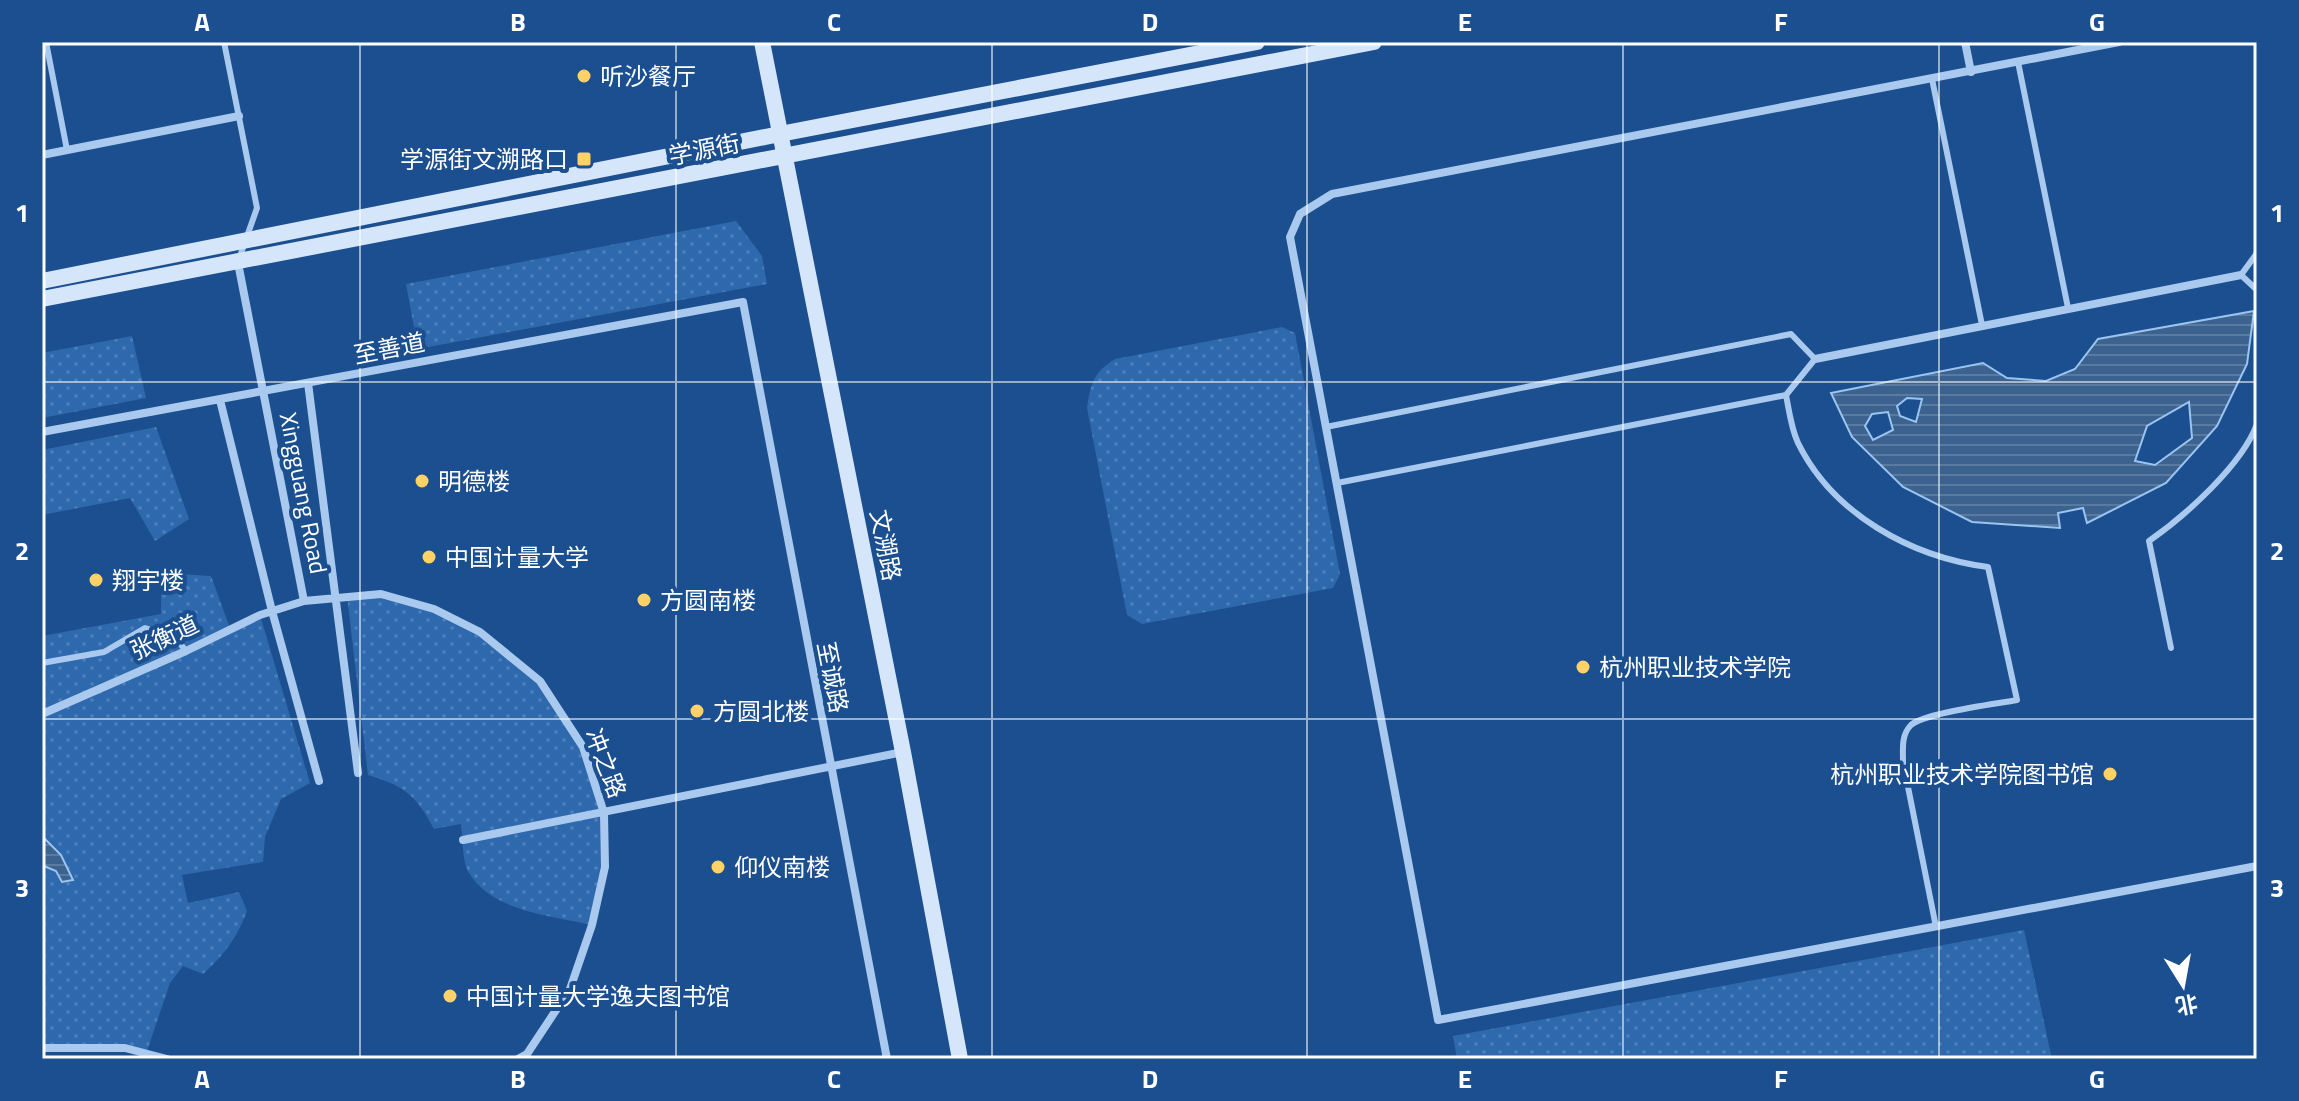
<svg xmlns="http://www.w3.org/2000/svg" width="2299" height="1101" font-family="'Titillium Web','Noto Sans SC',sans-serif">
	<defs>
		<pattern id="grass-dots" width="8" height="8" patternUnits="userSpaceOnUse" patternTransform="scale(2)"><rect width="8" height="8" fill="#2e69ad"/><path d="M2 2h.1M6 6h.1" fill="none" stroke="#4d80b9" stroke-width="1.8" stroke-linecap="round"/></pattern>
		<pattern id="water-rules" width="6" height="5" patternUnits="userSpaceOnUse" patternTransform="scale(2)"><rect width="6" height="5" fill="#3c6290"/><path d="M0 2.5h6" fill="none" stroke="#597aa1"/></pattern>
	</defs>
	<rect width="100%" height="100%" fill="#1b4f8f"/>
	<path fill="url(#grass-dots)" d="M736,221L762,256L767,284L418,349L406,284Z
		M1282,327L1295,333L1340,574L1333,588L1142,624L1127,615L1087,408C1091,383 1093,373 1115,359Z
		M132,336L146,398L42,418V353Z
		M156,427L189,519L155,541L130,498L42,515V450Z
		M161,573L211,576L230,628L260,615L310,783L281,799L265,837L263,862L182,875L188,903L239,892L247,911C237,938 224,955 203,974L183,966L170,983L146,1054L125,1048H42V636L161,614Z
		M381,594L434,609L480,632L540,681L583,747L604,813L605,867L592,925C552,916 493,912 469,873C462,862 463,838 461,824L434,829C415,794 406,787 368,775L347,596Z
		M2024,930L2052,1059H1457L1453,1036Z"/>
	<path fill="url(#water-rules)" stroke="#9cc4f0" stroke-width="2" fill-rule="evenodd" d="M2254,311L2247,364L2217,426L2166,483L2087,523L2083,508L2058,513L2060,528L1972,522L1903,487L1852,437L1831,393L1983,363L2007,378L2046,381L2075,369L2098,339ZM1907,398L1922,399L1916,422L1900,416L1897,406ZM2189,402L2192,438L2155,465L2135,461L2147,426ZM1888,412L1893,430L1873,440L1865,426L1872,414Z
		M42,836L61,855L73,880L62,882L56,871L44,866Z"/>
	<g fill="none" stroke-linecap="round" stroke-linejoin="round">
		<path stroke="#a9c9ee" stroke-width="6" d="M46,42L67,150
			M224,42L257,208L239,259
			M2018,62L2068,308
			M1932,79L1982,325
			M2257,253L2241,275L2257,290
			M1786,395C1789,410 1791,428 1798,443C1833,514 1911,557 1988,567L2017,700C1996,704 1924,713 1911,725C1901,735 1903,749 1903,762L1936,927
			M1326,427L1791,334L1815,359L1786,395L1337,483
			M2171,648L2149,541C2185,516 2242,465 2257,424
			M42,663L104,652L145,628L175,637L186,651"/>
		<path stroke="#a9c9ee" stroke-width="8" d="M1965,42L1971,72
			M2119,42L1332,194L1300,214L1290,237L1438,1020L2257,866
			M42,155L239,116
			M238,263L304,601
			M1815,359L2241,275
			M308,383L358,773
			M220,400L272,611L319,781
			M42,432L743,302L887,1059
			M42,714L186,651L260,615L304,601L381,594L434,609L480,632L540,681L583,747L604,813L605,867L592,925L570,989L527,1054L518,1059
			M463,840L903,752
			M42,1048H125L167,1059"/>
		<path stroke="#d6e6fa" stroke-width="16" d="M762,42L903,752L960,1059
			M42,281L780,134L1257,42
			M42,299L1374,42"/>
	</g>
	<path fill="none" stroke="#fff" stroke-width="2" stroke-opacity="0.55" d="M360,42V1059M676,42V1059M992,42V1059M1307,42V1059M1623,42V1059M1939,42V1059M42,382H2257M42,719H2257"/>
	<g fill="#ffd166" stroke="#1b4f8f" stroke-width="3">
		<circle cx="584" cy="76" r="8"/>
		<rect x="576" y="151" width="16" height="16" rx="4"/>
		<circle cx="422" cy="481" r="8"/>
		<circle cx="429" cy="557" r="8"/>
		<circle cx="96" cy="580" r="8"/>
		<circle cx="644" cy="600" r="8"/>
		<circle cx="1583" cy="667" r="8"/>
		<circle cx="697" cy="711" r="8"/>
		<circle cx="2110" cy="774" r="8"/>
		<circle cx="718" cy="867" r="8"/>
		<circle cx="450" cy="996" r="8"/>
	</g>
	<g text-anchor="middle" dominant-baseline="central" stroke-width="8" stroke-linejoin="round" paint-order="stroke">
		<g font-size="24" fill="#fff" stroke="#1b4f8f" text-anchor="start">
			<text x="600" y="76">听沙餐厅</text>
			<text x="568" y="159" text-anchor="end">学源街文溯路口</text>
			<text x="438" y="481">明德楼</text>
			<text x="445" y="557">中国计量大学</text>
			<text x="112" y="580">翔宇楼</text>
			<text x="660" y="600">方圆南楼</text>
			<text x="1599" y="667">杭州职业技术学院</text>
			<text x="713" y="711">方圆北楼</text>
			<text x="2094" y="774" text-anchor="end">杭州职业技术学院图书馆</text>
			<text x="734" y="867">仰仪南楼</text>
			<text x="466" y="996">中国计量大学逸夫图书馆</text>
		</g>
		<g font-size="24" fill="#fff" stroke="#1b4f8f">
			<text transform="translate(704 149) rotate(-11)">学源街</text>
			<text transform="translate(389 348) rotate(-11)">至善道</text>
			<text transform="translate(304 493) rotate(79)">Xingguang Road</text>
			<text transform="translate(886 545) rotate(79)">文溯路</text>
			<text transform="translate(164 637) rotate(-25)">张衡道</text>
			<text transform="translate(833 677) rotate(79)">至诚路</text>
			<text transform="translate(606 763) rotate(69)">冲之路</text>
		</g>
	</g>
	<rect width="2299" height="1101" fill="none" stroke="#1b4f8f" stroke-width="88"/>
	<g transform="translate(2183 985) rotate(169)" stroke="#1b4f8f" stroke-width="6" paint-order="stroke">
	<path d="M0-6L14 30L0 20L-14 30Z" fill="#ffffff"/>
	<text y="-12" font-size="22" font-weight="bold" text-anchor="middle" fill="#ffffff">北</text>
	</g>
	<rect x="44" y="44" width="2211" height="1013" fill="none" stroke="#fff" stroke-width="3"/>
	<g font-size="26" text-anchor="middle" font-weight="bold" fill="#fff">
		<text x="202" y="31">A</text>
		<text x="518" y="31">B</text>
		<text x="834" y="31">C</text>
		<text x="1150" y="31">D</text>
		<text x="1465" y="31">E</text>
		<text x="1781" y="31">F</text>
		<text x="2097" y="31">G</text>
		<text x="22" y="222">1</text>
		<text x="2277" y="222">1</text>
		<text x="22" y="560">2</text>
		<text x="2277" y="560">2</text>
		<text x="22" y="897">3</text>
		<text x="2277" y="897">3</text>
		<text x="202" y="1088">A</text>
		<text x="518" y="1088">B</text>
		<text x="834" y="1088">C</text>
		<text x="1150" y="1088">D</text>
		<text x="1465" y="1088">E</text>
		<text x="1781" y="1088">F</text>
		<text x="2097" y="1088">G</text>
	</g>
</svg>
